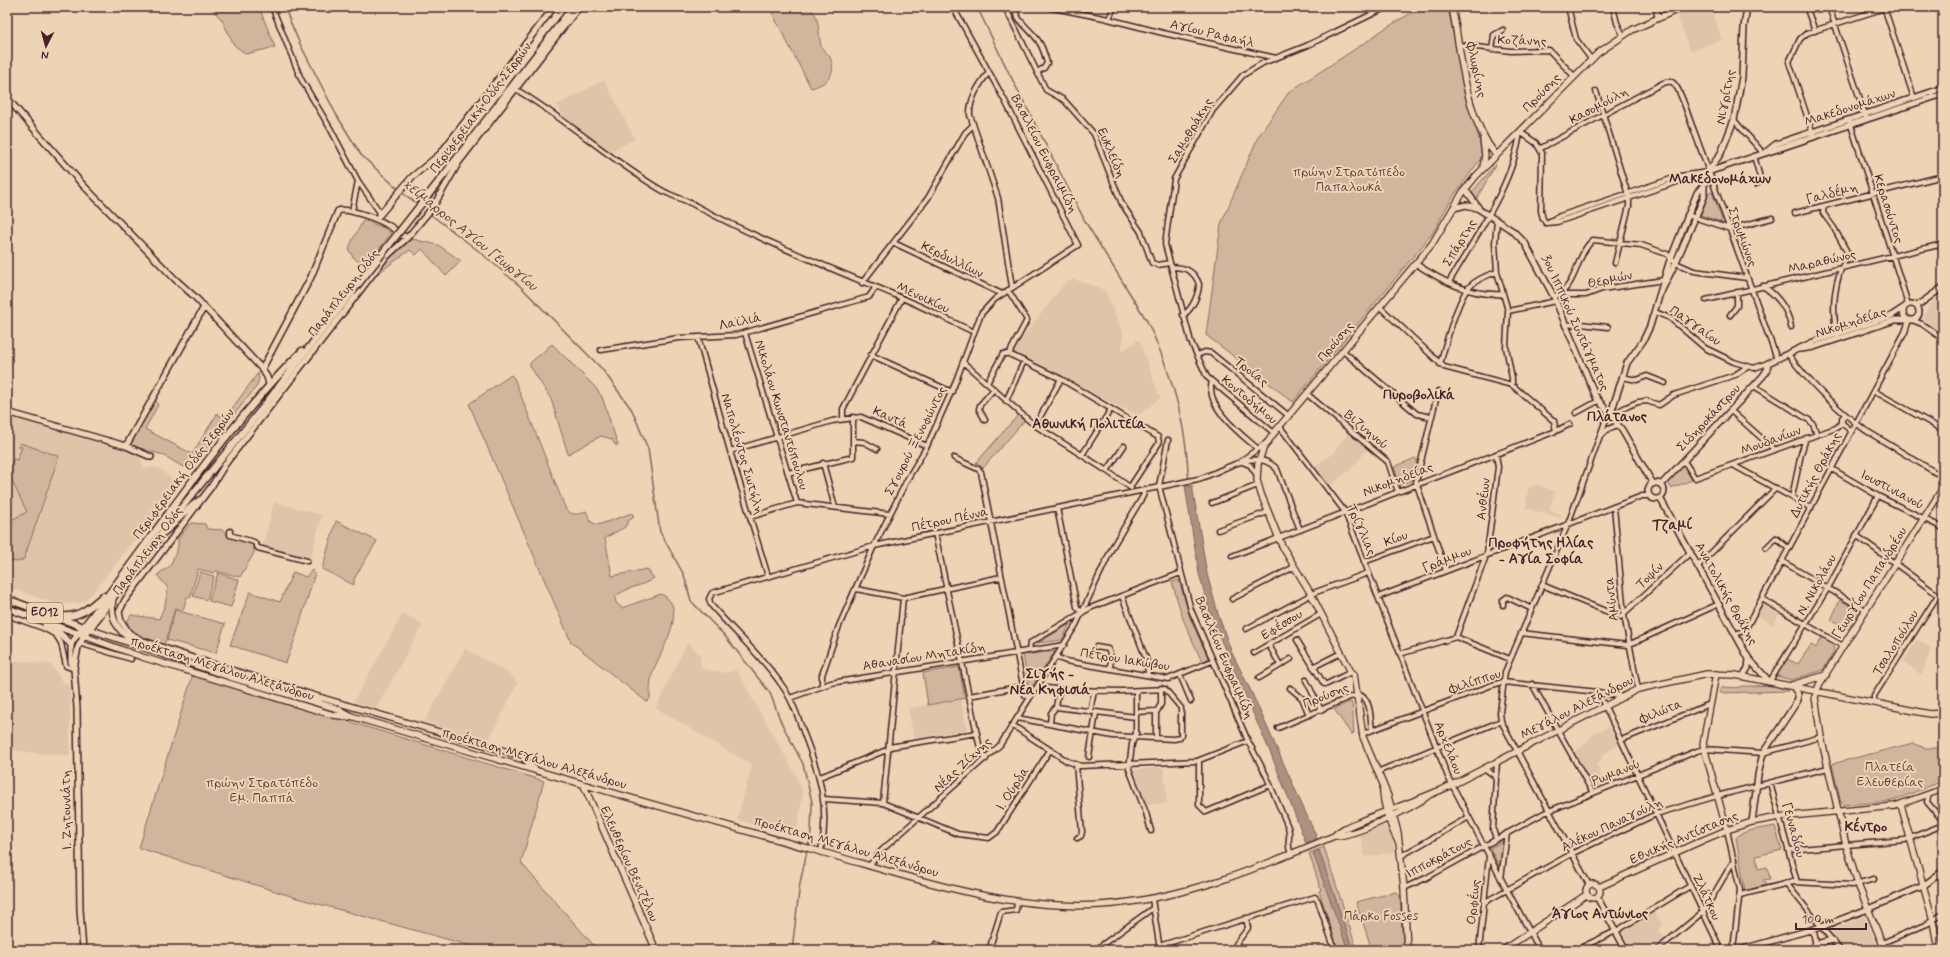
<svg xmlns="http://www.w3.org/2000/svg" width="1950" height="957" font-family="Mynerve,sans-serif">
	<rect width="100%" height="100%" fill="#ecd4b4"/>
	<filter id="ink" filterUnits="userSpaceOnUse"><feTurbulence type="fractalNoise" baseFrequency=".025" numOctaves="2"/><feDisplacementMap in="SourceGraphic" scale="8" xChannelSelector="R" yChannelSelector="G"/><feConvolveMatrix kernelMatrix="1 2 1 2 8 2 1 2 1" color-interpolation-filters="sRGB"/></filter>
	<g filter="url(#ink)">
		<path fill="#dec5a9" d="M1692,7H1711L1722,40L1690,51L1677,14Z
			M604,80L635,139L609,152L564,117L557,105Z
			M1074,279L1105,290L1123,333L1122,351L1138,340L1140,342L1160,398L1139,415L1111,403L1050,369L1011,352L1065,283Z
			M1943,295V334L1923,319L1929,305Z
			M7,411L138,451L144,469L151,467L159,468L178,484L92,594L82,603L59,605L7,587Z
			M1348,433L1367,450L1350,470L1330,486L1315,466L1333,453Z
			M1537,484L1555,492L1549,510L1562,515L1560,518L1526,508L1528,489Z
			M274,502L322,515L310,559L263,546Z
			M1762,604L1779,614L1773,625L1756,615Z
			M403,613L423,624L376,709L354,701Z
			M1917,639L1931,648L1922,675L1903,662Z
			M687,643L700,654L701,669L727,673L736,670L795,773L803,793L796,836L737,820L752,765L656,708Z
			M465,649L510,674L518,683L488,741L424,722Z
			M11,660L50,664L64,683H67L70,689V756L7,750V701Z
			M961,699L967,730L914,738L908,708Z
			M1609,727L1618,745L1604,754L1597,766L1604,786L1594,790L1573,753L1586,744L1594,733Z
			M1164,767L1167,803L1146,805L1133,770Z
			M1382,825L1390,829L1395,852L1365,857L1360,835Z
			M1654,912L1663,925L1658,929L1665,938L1650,950H1641L1637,945L1631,949L1622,932Z
			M1865,916L1879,950H1844L1831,934L1832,930Z"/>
		<path fill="#d1b69e" stroke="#8e6a64" d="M210,7H259L275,47L246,54L234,45L222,20Z
			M769,7C779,7 797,5 806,7C822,11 817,37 822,48C824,52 829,54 830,57C838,75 826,84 811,88Z
			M1421,7H1448L1465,95L1479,138L1482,157L1452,198L1432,234L1293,402L1206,335L1221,224L1258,137L1289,92L1366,42L1381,31Z
			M1496,164L1476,200L1472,192Z
			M1712,192L1722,220L1721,222L1701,215L1709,193Z
			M363,220L384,228L391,233L369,263L361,264L353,257L349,250C351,239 359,231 363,220Z
			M412,239L438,245L461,261L446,276L422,249L416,255L410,250L377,274L385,262Z
			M552,344L595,387L602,397L618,445H615L612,439L601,436L568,454L551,399L530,366V363Z
			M258,373L259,378L257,386L193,466L183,467L163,455L130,445L155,398L158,405L145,429L192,454L217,414L225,418Z
			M511,375L514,378L566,510C574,516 578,515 586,511L591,522L598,525L632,513L634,517L628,521L625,527L605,538L612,576L647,569L654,578C642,587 625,587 615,597L616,603L622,608L661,594C690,607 661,651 653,671C650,680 650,689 650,698L647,702L571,642L469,404Z
			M1018,415L1024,421L983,468L976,463Z
			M20,443L59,456L24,559L18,562L7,560V522L27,512L8,473L13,459L17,460L22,447L18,446Z
			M1415,458L1417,460L1413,480L1400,485L1394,467Z
			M1684,465L1692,480L1671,488L1668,482Z
			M336,521L377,541L354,579V585L322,569Z
			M191,523L205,524L207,529L223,530C232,542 244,537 254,546V553L240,577L216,571L214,573L198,569L190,598L187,597L183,610L175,608L164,646L131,632L127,622L131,615L159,619L165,605L168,588L157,575L170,566L178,547V539Z
			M312,570L315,573L296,636L286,663L230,645L250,592L280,602L293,572L306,577Z
			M200,572L214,576L207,600L193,596Z
			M218,573L239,580L231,607L209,601Z
			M1179,580L1190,618L1208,657L1207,660L1202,662L1183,619L1172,582Z
			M1840,600L1860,611L1849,629L1831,620Z
			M175,610L225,624L216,653L167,640Z
			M1070,624L1062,640L1038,643Z
			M1822,637L1833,644L1834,652L1823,670L1792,680L1776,676L1787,659L1798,664L1811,645L1816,648Z
			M1055,651L1031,688H1029L1023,655Z
			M959,667L965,698L928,705L923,673Z
			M193,674L544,781L521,863L598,950H486L297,898L139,848Z
			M1742,686C1755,687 1777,682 1788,691L1720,693V689C1727,685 1735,690 1742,686Z
			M1349,702L1352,703L1354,733L1351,734L1334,709Z
			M1913,743L1925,748H1943V781L1892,801L1844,805L1841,803L1832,764Z
			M1775,826L1782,850L1756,856L1758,869L1767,867L1770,879L1763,880L1766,885L1745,891L1736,838C1741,830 1766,828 1775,826Z
			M1503,841L1500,866H1499L1490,848Z
			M1324,847L1357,950H1338L1319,891L1321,890L1309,853Z
			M1396,892L1400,896L1403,944L1372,950L1356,902Z"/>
		<path fill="#ae8f80" stroke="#86625e" d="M1192,485L1207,574L1219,617L1232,653L1251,691L1317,838L1306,843L1271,754L1212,620L1199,574L1186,492L1185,485Z
			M1319,850L1353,950H1348L1313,853Z"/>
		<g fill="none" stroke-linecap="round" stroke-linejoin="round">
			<path stroke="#86625e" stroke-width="1.5" d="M284,7L299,42L336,114L361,155L398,189
				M977,7L1009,73L1086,223L1147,321C1163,355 1178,397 1184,434C1187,451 1188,468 1189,486
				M401,192L419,205
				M430,214L480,252L521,287L602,369L632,410L648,449L660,532L684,575L691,601L725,636L770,693L781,722L803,764L812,802L811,833L800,883L792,950"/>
			<g stroke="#4a1f2b" stroke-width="7">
				<path id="minor" d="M272,7L301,79L330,128L358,181L381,214
					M1005,7L1046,90L1064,100L1094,134L1122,204L1141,232L1152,263L1158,265L1170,263
					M1015,7C1015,21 1032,30 1039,42C1043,48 1045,55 1047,63L1044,68L1037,72
					M1048,7L1104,18L1163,33L1276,58
					M1568,7L1576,39L1591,59
					M1613,7L1617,23L1623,35
					M1829,7L1866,117
					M1884,7L1914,98
					M1808,12L1815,31
					M1109,19L1114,7
					M1459,45L1511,51L1549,50L1574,76
					M1492,50L1494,35L1503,30
					M989,72C980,83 969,99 970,115L998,198L1012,287
					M515,89C567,119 611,161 663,191C674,197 687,200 698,207C762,241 828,267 895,295C922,306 948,320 974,332
					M1596,91L1629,198V206L1615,263
					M1734,120L1763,153
					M1850,122L1908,304
					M1813,134L1789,62L1800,39L1807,33L1888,7
					M1541,148L1663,83C1666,82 1669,81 1672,82C1680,86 1689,119 1693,128L1777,359
					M1754,156L1761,181L1756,184
					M1824,206L1823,213L1834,228L1847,252C1847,260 1841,267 1839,275C1833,296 1832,316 1838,337
					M352,211L358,181
					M1795,213L1943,176
					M1687,215L1730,229L1772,218
					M1546,223L1560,216L1680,176L1708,172
					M1546,223L1557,222L1698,175
					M894,243L1002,294
					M1416,264C1442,281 1470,296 1502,294
					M1171,267C1184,267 1194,270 1199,284C1199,294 1192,310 1183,315
					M1497,272L1508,311
					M1449,282C1474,239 1514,183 1520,132L1536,143L1542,153L1541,211L1543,219L1546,223
					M862,283L928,198L965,133L972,126
					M1763,286C1778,296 1788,310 1791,327
					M1008,290L1027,320L1009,354
					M1560,295H1586L1602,289L1664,280
					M1554,297C1578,287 1575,255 1593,240L1641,245L1667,254L1678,264L1694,271L1747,278
					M1706,300L1943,244
					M1380,307L1444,367L1512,385L1554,421L1556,431
					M1655,312L1670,318L1705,348L1734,362L1754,368L1768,363
					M1730,315L1737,306V292
					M1912,320L1922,324L1943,339
					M1565,325L1581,324L1608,327
					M745,333L797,503
					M698,337L730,451L768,576
					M601,350L679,338L736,335L869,297L875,288
					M1343,351L1417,414L1431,417
					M1788,354C1809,383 1837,409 1865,430L1943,477
					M871,355L952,392
					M1197,355L1205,352L1211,353L1289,416
					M964,363L1033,424L1107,471L1131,488
					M1440,364C1445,346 1457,300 1469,287C1476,280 1487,275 1497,272L1495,243L1497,220
					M1622,377L1637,380L1647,376L1665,383
					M1212,381C1204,407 1242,435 1258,449
					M987,383L1003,354H1009L1061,379L1158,437L1159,443L1130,487
					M1512,385V378L1506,347L1508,311L1556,301
					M1754,386L1809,420L1813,424L1817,435
					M1438,391L1416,482L1446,571
					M1874,391L1943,430
					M1307,394L1388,462L1398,492
					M1006,401L1024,361
					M1731,411L1775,450
					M1576,413L1598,401
					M843,419V409L902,298
					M985,420L979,409L980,405L994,389
					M1842,423L1852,432
					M1035,426L1061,379
					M1280,427L1345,512L1448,777L1507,890L1540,950
					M1274,433L1207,377L1191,342L1165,244L1174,179L1213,110L1243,75L1263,63L1306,46L1387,7
					M1602,435L1608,429L1618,425
					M1168,440L1159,486L1191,610L1248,741L1266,775L1288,827C1292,839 1285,840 1291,854
					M853,441L864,442L877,449
					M730,451L832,421L861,417L927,446
					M1082,455L1111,409
					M954,458L978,469L981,472L1025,695L1030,698
					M1242,460L1266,443
					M1684,461L1695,478L1836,428L1842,423V418L1845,415
					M1242,462L1250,465L1256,474
					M823,463L835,507
					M1733,465L1811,508
					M1832,469L1878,496L1943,528
					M1107,471L1124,446
					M788,473L853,457V417
					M1792,497L1801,454L1806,438
					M1212,503L1258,485
					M1614,507L1624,615L1638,689
					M1057,508L1077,607L1082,613
					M750,517L797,503L890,514
					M1218,530L1268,512
					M230,531V535L254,542L258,548L307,561
					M935,533L979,744L986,759
					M1856,535L1938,595L1874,696V702
					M1766,548L1776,538L1789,549
					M1232,556L1556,431L1570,424
					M1364,562L1434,536
					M1783,562L1865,610
					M1698,566L1776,488
					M1542,585L1620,617L1691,552
					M856,589L903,598L1001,577
					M1122,596L1147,661L1148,675
					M1378,597L1642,496H1650
					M1232,599L1294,567
					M1762,599L1843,646
					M1503,605V600L1507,597L1532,609
					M7,615L43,628L56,635L61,643L66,666L74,669
					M1246,629L1316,592L1368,573
					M1521,633L1628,645L1719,604
					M1736,634L1745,630L1905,332L1909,320
					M1456,637L1487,553L1498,467L1496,454
					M1297,640L1324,684H1327L1351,672
					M79,643L131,659
					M1269,645L1280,665
					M1096,647L1108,649L1111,657L1110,668
					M1029,651L1030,643L1090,608L1181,573
					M1254,653L1321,614
					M1400,654L1456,637L1510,659
					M1056,657L1066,661L1168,679L1212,661
					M1313,667L1341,653
					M1180,675L1191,701
					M1259,678L1291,659
					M1306,680L1321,710
					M1770,681L1828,588L1878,496
					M1532,684L1593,793
					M822,685V675L839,626L874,546L908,478L927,446L954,386L981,314L995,299L1078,245L1005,101L953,7
					M1290,688L1302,698L1309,715
					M1136,691V733L1132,744L1129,769L1146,813L1151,831
					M1598,692L1721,950
					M969,696L1024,686
					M790,698L831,683L1064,645
					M1056,707L1136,717
					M1090,712L1094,691
					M1136,712L1156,711
					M1017,718L1113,736L1174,739L1179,738L1181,735V708L1165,689L1121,691L1066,690L1037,687
					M1050,724L1051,713L1056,707L1059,689
					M1012,725L1067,761L1081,766L1197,761L1248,741
					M1278,728L1350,697L1360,695C1372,701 1370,719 1372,730
					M1362,734L1492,685L1503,682L1598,692L1623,697
					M1156,738V713L1161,704V688
					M1621,740L1710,704
					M889,747L977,733
					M1089,757L1096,713
					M1199,761V805L1206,812L1270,785
					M1076,765L1082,832L1081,836L1077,838
					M1484,768L1496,777
					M1377,772L1501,721
					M820,777L889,749
					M1770,783L1797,882
					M1929,794L1927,802L1943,821
					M824,799L883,803L958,834L989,838L997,832L1050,750
					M883,803L903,598
					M1727,830L1740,890L1733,950
					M1496,839L1493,829L1497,761
					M1788,850L1905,840L1943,825
					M821,852C830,808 820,775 804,734C798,717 792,699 781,684C761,655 734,632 711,605L709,599L712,593L874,546L1198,479C1222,473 1254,445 1277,469L1300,530
					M1401,856L1469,817
					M869,866L882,850L1000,745L1076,625L1113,546L1143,496L1145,489
					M1501,879L1507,833
					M1786,883L1840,950
					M1589,885L1501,721L1500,712L1505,672L1568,524L1605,422L1610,416L1626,407L1638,402L1647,401L1659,405L1674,395L1735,375L1747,367
					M1404,888L1426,878L1544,813L1697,751L1704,749L1763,753L1821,737
					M1740,895L1793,882L1852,885L1874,879
					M1152,899L1160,950
					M1485,902L1573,853L1656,814L1717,796L1828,768
					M1882,943L1927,924L1943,914
					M1236,944L1248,928L1246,918
					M1159,946L1315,897L1318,901L1335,950
					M931,950L936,944L946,950
					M989,950L1001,912L1016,910L1017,902
					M1095,950L1153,908
					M1479,950L1489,856
					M1576,950L1618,930L1690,886
					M1657,950L1704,911L1734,860"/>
			</g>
			<g stroke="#4a1f2b" stroke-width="8">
				<path id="tertiary" d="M1656,7L1658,18
					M7,98L83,185L175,279L195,297L262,369
					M1766,152L1776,144L1943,88
					M1711,171L1943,94
					M1465,189L1478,207
					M1454,208L1466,205L1477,208L1513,231L1525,243L1554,297L1596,397L1622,430L1653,484
					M376,219L412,177L440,154L554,7
					M1661,292L1676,262L1704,197V185L1708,172L1721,153L1734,120L1742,77L1744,27L1747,7
					M1903 312a8 8 0 1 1 16 0a8 8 0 1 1-16 0Z
					M1917,306L1943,287
					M1801,349L1814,347L1895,320H1908
					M269,384L267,377L262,369L311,277L338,211C346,207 378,219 386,224C394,228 399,234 407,238
					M7,412L126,446L151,457
					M1610,416L1627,363L1643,341L1650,326L1669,263L1697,193L1704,185
					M126,446L204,307
					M1648 491a8 8 0 1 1 16 0a8 8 0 1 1-16 0Z
					M1661,485L1763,376L1767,370L1768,363L1813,342L1891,316L1903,308
					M1660,498L1749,659L1768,680
					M162,534C177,525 185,508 201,499
					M78,634L71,644V662L74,669L77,708L80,910L83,950
					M74,669L78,647L84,636
					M1743,676L1748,668L1749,659
					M537,771L521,756L512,753L322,698L193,658L141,640L129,633L121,621L119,612L125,600L211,487L226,463L349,305L385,258L407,238L433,207L459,162L579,7
					M1752,822L1758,775L1763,753L1798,700V694L1792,685
					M1597,897L1626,950
					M1816,944L1832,940
					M1739,950L1821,927L1868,909L1923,886L1943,871
					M1809,950L1816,944L1813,929"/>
			</g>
			<g stroke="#4a1f2b" stroke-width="8">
				<path id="secondary" d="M1452,7C1462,56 1464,115 1496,155
					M1483,168L1485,155L1483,139
					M113,597C109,619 118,631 135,643
					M89,629L230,677L335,708L354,717C506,762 658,807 811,849C905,875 1001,911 1100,905C1182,900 1259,868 1334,836C1356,836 1410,809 1428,796
					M84,636L142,657L333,715L349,717
					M1716,674L1703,744L1727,830
					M1792,685L1826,675
					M304,696L322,698
					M584,786L656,950
					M1383,788C1382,801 1391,829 1398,841
					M1901,805L1933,921L1938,950
					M1334,836C1342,827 1355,824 1366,819C1395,808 1424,798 1452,785L1638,689L1707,674L1735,675L1930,714L1943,713
					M1586 891a7 7 0 1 1 14 0a7 7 0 1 1-14 0Z
					M1599,887L1703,840L1727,830L1752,822L1779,817L1895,806L1943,789
					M1407,950L1404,888L1398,833L1388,796L1363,737L1354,674L1351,672L1311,594L1282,546L1261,494L1257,480L1258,464L1263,449L1274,433L1432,244L1463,192L1476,176L1598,53L1632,30L1683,7
					M1503,950L1586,895
					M1885,950L1859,887L1846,845L1821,737L1815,697L1819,685L1843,646L1943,488"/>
			</g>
			<g stroke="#4a1f2b" stroke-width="9">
				<path id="primary" d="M444,175L573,7
					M7,599L86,628
					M7,608L84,636L170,522L260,411L352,292
					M60,616C79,618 89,608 103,596
					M46,625L58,632L71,644
					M78,634C153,540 216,437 302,351"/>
			</g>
			<use href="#minor" stroke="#ecd4b4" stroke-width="4"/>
			<use href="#tertiary" stroke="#ecd4b4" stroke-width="5"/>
			<use href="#secondary" stroke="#ecd4b4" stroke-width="5.5"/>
			<use href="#primary" stroke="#ecd4b4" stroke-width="6"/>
			<g stroke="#4a1f2b" stroke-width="9" stroke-linecap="butt">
				<path id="primary-bridge" d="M352,292L444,175"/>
			</g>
			<use href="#primary-bridge" stroke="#ecd4b4" stroke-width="6"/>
		</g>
	</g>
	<g text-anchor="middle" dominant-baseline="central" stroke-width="4" stroke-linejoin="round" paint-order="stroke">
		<rect fill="#ecd4b4" stroke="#7b5554" stroke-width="1" x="27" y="603" width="36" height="20" rx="3"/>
		<g font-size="12" font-weight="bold" fill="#4a1f2b">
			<text x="45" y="613">ΕΟ12</text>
		</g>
		<g font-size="13" fill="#4a1f2b" stroke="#ecd4b4">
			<text transform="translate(1212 34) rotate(13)">Αγίου Ραφαήλ</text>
			<text transform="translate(1522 41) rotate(2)">Κοζάνης</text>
			<text transform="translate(1476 70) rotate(78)">Φλωρίνης</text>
			<text transform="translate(1542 93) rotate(-46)">Προύσης</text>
			<text transform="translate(1726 97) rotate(-79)">Νιγρίτης</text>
			<text transform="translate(1599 106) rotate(-28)">Κασομούλη</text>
			<text transform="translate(481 108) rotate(-53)">Περιφερειακή Οδός Σερρών</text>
			<text transform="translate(1850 108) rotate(-18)">Μακεδονομάχων</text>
			<text transform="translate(1191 131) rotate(-59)">Σαμοθράκης</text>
			<text transform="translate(1111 153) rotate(67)">Ευκλείδη</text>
			<text transform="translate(1044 154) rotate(63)">Βασιλείου Ευφραιμίδη</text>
			<text transform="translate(1832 194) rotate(-14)">Γαλδέμη</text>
			<text transform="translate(1888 209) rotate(72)">Κερασούντος</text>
			<text transform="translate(1742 237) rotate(70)">Στρυμώνος</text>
			<text transform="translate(1460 243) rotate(-59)">Σπάρτης</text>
			<text transform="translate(952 260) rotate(26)">Κερδυλλίων</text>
			<text transform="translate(1822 262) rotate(-13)">Μαραθώνος</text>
			<text transform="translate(1610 280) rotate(-12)">Θερμών</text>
			<text transform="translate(344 293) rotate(-52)">Παράπλευρη Οδός</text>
			<text transform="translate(923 298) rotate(25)">Μενοικίου</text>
			<text transform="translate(740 322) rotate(-12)">Λαϊλιά</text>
			<text transform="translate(1575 323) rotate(66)">3ου Ιππικού Συντάγματος</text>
			<text transform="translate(1851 323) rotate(-18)">Νικομηδείας</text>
			<text transform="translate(1695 326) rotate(35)">Παγγαίου</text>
			<text transform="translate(1336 342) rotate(-50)">Προύσης</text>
			<text transform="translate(1251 372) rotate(39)">Τροίας</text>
			<text transform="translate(1249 400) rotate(40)">Κοντοδήμου</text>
			<text transform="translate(781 415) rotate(73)">Νικολάου Κωνσταντόπουλου</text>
			<text transform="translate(890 418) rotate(24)">Καντά</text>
			<text transform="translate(1709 418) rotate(-47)">Σιδηροκάστρου</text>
			<text transform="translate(1366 430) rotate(40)">Βιζυηνού</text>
			<text transform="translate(916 441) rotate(-63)">Σγουρού Ξενοφώντος</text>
			<text transform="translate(1771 441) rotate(-20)">Μουδανίων</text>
			<text transform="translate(742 454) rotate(74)">Ναπολέοντος Σωτήλη</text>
			<text transform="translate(184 474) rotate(-53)">Περιφερειακή Οδός Σερρών</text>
			<text transform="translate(1816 475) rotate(-62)">Δυτικής Θράκης</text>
			<text transform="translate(1398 480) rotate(-21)">Νικομηδείας</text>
			<text transform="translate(1892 490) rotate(28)">Ιουστινιανού</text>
			<text transform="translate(1484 499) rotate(-83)">Ανθέων</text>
			<text transform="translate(950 520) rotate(-12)">Πέτρου Πέννα</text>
			<text transform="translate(1361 530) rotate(66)">Τρίγλιας</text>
			<text transform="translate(1396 539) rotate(-20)">Κίου</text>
			<text transform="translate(148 551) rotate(-53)">Παράπλευρη Οδός</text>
			<text transform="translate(1447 560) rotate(-21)">Γράμμου</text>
			<text transform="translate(1650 576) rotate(-43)">Τοψίν</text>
			<text transform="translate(1870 583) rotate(-58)">Γεωργίου Παπανδρέου</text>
			<text transform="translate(1817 585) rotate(-61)">Ν. Νικολάου</text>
			<text transform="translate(1726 594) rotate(61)">Ανατολικής Θράκης</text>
			<text transform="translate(1612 599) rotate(-96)">Αμύντα</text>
			<text transform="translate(1282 625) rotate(-31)">Εφέσσου</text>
			<text transform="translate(1896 643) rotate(-58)">Τσαλοπούλου</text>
			<text transform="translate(924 657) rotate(-9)">Αθανασίου Μητακίδη</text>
			<text transform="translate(1224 658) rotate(67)">Βασιλείου Ευφραιμίδη</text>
			<text transform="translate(1125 660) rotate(9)">Πέτρου Ιακώβου</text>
			<text transform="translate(222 669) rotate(17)">προέκταση Μεγάλου Αλεξάνδρου</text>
			<text transform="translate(1475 682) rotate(-18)">Φιλίππου</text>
			<text transform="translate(1326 696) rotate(-22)">Προύσης</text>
			<text transform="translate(1577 708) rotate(-27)">Μεγάλου Αλεξάνδρου</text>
			<text transform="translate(1661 712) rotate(-22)">Φιλώτα</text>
			<text transform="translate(1448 748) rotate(68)">Αρχελάου</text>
			<text transform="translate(534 759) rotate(16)">προέκταση Μεγάλου Αλεξάνδρου</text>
			<text transform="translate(963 765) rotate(-43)">Νέας Ζίχνης</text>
			<text transform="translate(1616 773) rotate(-22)">Ρωμανού</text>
			<text transform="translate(1013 789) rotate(-57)">Ι. Ούρδα</text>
			<text transform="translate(67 810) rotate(-91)">Ι. Ζητουνιάτη</text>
			<text transform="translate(1612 825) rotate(-25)">Αλέκου Παναγούλη</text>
			<text transform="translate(1793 830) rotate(75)">Γενναδίου</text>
			<text transform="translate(1684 838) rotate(-23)">Εθνικής Αντίστασης</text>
			<text transform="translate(846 847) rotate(16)">προέκταση Μεγάλου Αλεξάνδρου</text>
			<text transform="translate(1439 858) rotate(-28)">Ιπποκράτους</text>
			<text transform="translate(629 864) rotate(66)">Ελευθερίου Βενιζέλου</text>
			<text transform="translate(1706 897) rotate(65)">Ζλάτκου</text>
			<text transform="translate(1474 902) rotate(-84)">Ορφέως</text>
		</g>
		<g font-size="13" fill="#5e363c" stroke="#ecd4b4">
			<text x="1349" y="172">πρώην Στρατόπεδο<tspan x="1349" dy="15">Παπαλουκά</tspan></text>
			<text x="1890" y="767">Πλατεία<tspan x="1890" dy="15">Ελευθερίας</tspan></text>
			<text x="262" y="783">πρώην Στρατόπεδο<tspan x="262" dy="15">Εμ. Παππά</tspan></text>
			<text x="1381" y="916">Πάρκο Fosses</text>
		</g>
		<g font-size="14" font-weight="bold" fill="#4a1f2b" stroke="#ecd4b4">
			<text x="1720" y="179">Μακεδονομάχων</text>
			<text x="1419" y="395">Πυροβολικά</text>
			<text x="1617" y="417">Πλάτανος</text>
			<text x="1089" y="424">Αθωνική Πολιτεία</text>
			<text x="1672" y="525">Τζαμί</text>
			<text x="1541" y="543">Προφήτης Ηλίας<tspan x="1541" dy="16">- Αγία Σοφία</tspan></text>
			<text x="1050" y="674">Σιγής -<tspan x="1050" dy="16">Νέα Κηφισιά</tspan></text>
			<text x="1866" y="827">Κέντρο</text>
			<text x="1600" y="914">Άγιος Αντώνιος</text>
		</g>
		<g font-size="14" font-style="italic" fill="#633b40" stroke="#ecd4b4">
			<text transform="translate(470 235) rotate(39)">χείμαρρος Αγίου Γεωργίου</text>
		</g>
	</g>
	<rect width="1950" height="957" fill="none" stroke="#ecd4b4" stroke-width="24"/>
	<rect x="12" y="12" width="1926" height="933" fill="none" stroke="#4a1f2b" stroke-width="1.5" filter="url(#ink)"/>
	<g transform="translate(46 46) rotate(186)" stroke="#ecd4b4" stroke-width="3" paint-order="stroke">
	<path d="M0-3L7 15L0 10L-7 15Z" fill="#4a1f2b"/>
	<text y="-6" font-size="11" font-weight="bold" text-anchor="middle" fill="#4a1f2b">N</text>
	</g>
	<path d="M1796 923v6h70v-6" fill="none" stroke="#4a1f2b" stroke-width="2"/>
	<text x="1802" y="923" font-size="12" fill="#4a1f2b" stroke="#ecd4b4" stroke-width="3" paint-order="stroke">100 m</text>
</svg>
